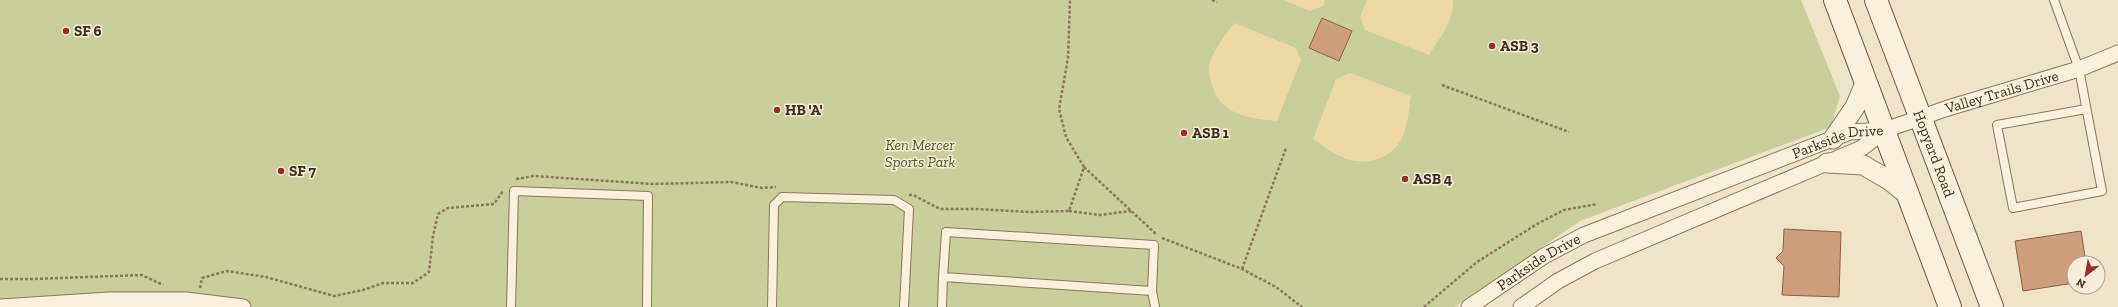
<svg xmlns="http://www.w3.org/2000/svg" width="2118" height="307" font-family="'Zilla Slab',serif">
	<rect width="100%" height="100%" fill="#f0e4c8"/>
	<path fill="#c9cf9b" d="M0,0H1801L1840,96L1831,127L1580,221L1455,307H0Z"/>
	<path fill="#ecd9a5" d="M1283,0H1325L1323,6L1310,11Z
		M1367,0H1453C1454,22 1440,37 1429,55L1365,30L1360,17Z
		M1234,23L1296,48L1301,60L1277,121C1249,118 1221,116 1212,85C1210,79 1208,72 1209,66C1213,50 1225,36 1234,23Z
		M1350,73L1411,96C1409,109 1408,122 1404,133C1395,159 1365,168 1342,157C1332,153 1322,145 1313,139L1336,79Z"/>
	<path fill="#cf9f7d" stroke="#8d5f41" d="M1322,18L1352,31L1339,61L1309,48Z
		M1784,229L1841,232L1839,297L1782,295L1784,266L1776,258L1783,251Z
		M2081,231L2086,263H2074V283L2023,291L2015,241Z"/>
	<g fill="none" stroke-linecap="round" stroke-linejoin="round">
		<g stroke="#8d765c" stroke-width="10">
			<path id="service" d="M2054,0L2079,69L2102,191L2013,208L1997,125L2086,109
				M1152,291L943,277L946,232L1154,245L1152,291L1155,307
				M511,307L514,191L648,196L647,307
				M772,307L774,205L782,197L894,200L909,209L904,307
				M942,307L943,277"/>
		</g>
		<g stroke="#8d765c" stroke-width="17">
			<g id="minor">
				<path d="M0,307L109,300H186L243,307"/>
				<path id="s1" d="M1469,307L1544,256L1584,235L1850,132L1885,130L1948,108L2079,69L2118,53"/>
				<path d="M1521,307L1558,281L1595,261L1862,148L1885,130"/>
			</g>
		</g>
		<g stroke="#8d765c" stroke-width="21">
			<path id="tertiary" d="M1833,139L1855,107L1866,81
				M1827,163L1863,165L1889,180L1908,195"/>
		</g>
		<g stroke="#6f573f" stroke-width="24">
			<g id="secondary">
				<path d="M1835,0L1950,307"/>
				<path id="s2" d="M1876,0L1992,307"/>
			</g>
		</g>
		<path stroke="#8d765c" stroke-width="2.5" stroke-dasharray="3 2" stroke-linecap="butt" d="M1212,0L1217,2
			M1442,85L1569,132
			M1084,167L1157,235
			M516,179L534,176L653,184L731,182L762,188L776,187
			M909,195H913L940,209H976L1030,212L1069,211L1084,167L1066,137L1059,109L1068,58L1070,0
			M1069,211L1100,215L1131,211
			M1162,238L1242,269L1276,287L1302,307
			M1242,269L1286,148
			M0,279H34L142,275L163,285
			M200,288L202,278L227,271L266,277L334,296L363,290L383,283H413L429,272L433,236L438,214L448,208L494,204L503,191
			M1424,307L1477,262L1537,224L1564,210L1597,204"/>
		<use href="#service" stroke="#faf1dc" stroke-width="8"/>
		<use href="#minor" stroke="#faf1dc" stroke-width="15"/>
		<use href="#tertiary" stroke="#faf1dc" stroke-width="19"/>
		<use href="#secondary" stroke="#faf1dc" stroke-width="22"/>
	</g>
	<g fill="#9e2a2b" stroke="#f7eed8" stroke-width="1.5">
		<circle cx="66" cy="31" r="4"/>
		<circle cx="1492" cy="46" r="4"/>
		<circle cx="777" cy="110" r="4"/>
		<circle cx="1184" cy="133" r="4"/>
		<circle cx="281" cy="171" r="4"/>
		<circle cx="1405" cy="179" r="4"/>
	</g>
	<g text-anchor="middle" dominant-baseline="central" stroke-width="3" stroke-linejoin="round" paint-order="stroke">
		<g font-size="15" font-weight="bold" fill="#3d2e20" stroke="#f7eed8" text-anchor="start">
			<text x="74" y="31">SF 6</text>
			<text x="1500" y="46">ASB 3</text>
			<text x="785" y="110">HB 'A'</text>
			<text x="1192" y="133">ASB 1</text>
			<text x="289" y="171">SF 7</text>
			<text x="1413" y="179">ASB 4</text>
		</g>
		<g font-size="15" fill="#3d2e20" stroke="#f7eed8">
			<text stroke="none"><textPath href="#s1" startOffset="579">Valley Trails Drive</textPath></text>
			<text stroke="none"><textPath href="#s1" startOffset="407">Parkside Drive</textPath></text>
			<text stroke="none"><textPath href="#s2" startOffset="164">Hopyard Road</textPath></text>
			<text stroke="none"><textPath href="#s1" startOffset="83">Parkside Drive</textPath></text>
		</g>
		<g font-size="15" font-style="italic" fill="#4d5a26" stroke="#f7eed8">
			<text x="920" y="145">Ken Mercer<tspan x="920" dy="17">Sports Park</tspan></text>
		</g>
	</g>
	<g transform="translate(2086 275) rotate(211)"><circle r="19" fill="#f7eed8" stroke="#ada18e"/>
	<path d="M0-3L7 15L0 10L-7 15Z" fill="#9e2a2b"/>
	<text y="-6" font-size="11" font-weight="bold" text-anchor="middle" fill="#3d2e20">N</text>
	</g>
</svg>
